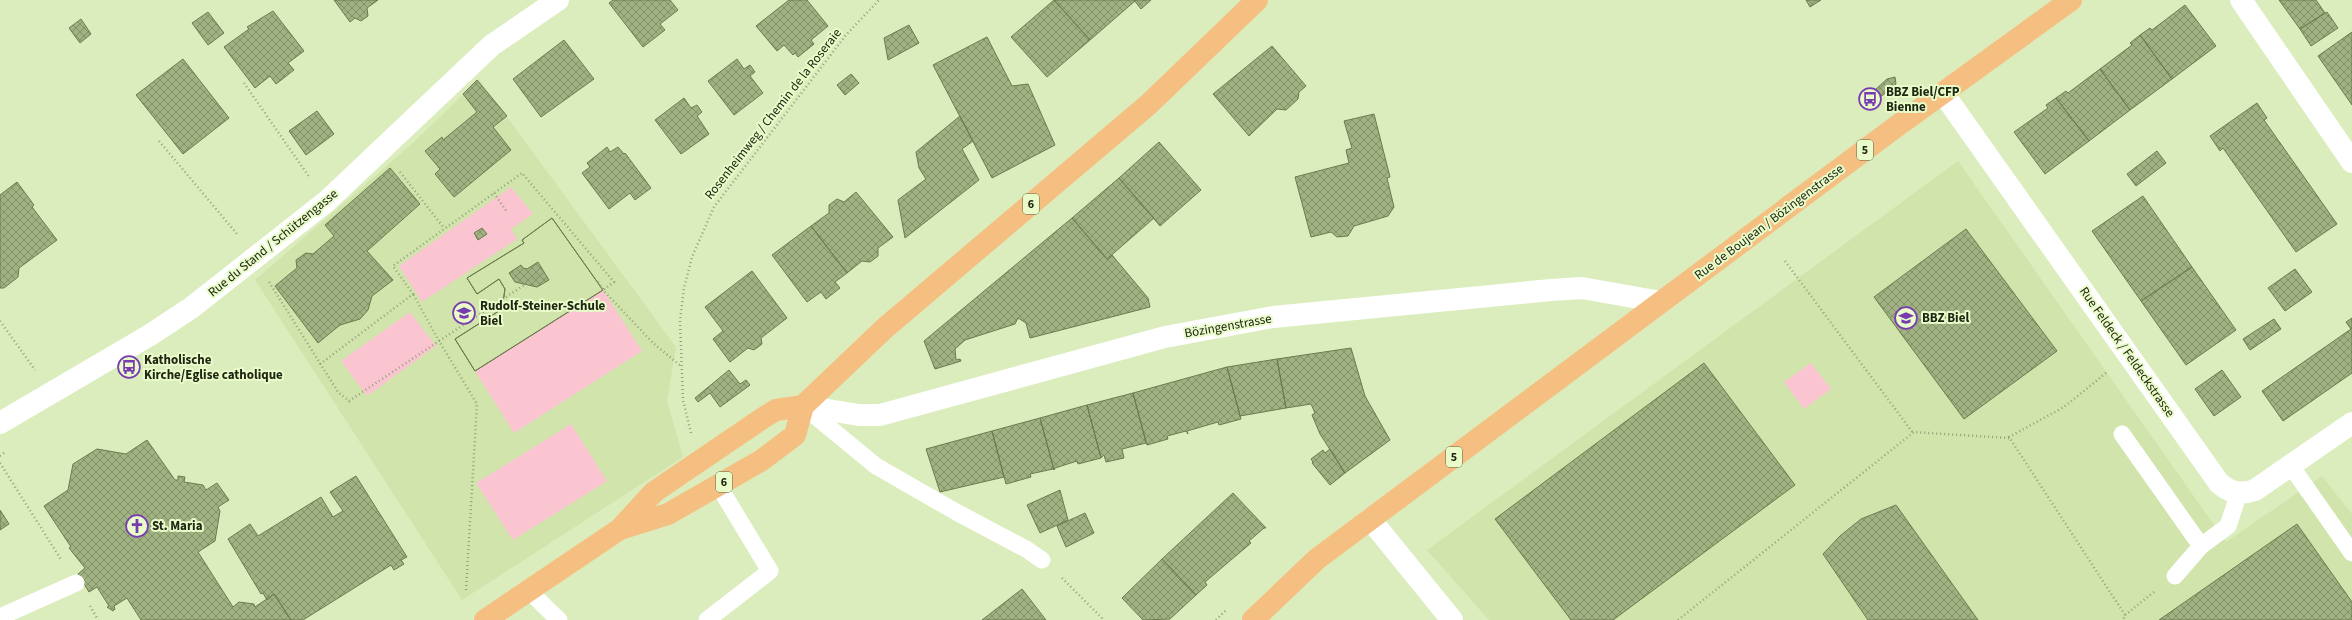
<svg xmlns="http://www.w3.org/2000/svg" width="2352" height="620" font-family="'Source Sans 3',sans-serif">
	<defs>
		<pattern id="building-cross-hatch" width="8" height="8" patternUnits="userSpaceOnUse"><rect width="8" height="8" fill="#a1b282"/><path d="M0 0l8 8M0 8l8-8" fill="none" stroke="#839169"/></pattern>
	</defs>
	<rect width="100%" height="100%" fill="#dbedbc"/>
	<path fill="#d0e4ab" d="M479,79L676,347L667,401L683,457L462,600L255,280L413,143Z
		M1958,161L2226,542L2322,476L2352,514V620H1489L1427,550Z"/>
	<path fill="#fac5d1" d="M511,187L533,214L511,229L517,239L422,302L399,266Z
		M603,290L642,351L514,433L475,371Z
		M410,312L436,346L367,396L341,361Z
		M1811,363L1831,389L1804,409L1784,382Z
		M571,424L607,481L513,540L476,483Z"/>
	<path fill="url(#building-cross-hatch)" stroke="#6c7b4e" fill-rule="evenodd" d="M334,0H378L367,8L368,16L361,21L355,18L350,22Z
		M613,0H670L678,10L660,24L665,30L643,47L609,3Z
		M789,0H807L828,26L811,40L814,44L798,57L795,53L793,55L784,45L777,51L756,26Z
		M1054,0H1134L1135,1L1090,40Z
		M1054,0L1090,40L1047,77L1011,37Z
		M1134,0H1151L1141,9Z
		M1806,0H1821L1810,7Z
		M2279,0H2316L2325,13L2300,29Z
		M2185,5L2216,46L2172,79L2140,35L2150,28L2152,30Z
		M273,11L304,51L288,63L294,70L276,84L270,76L255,88L224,47L249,29L247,27Z
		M208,12L224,33L208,45L192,23Z
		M2327,12L2338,28L2311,46L2300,29Z
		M81,19L91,34L80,43L69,28Z
		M909,25L919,43L888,60L884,38Z
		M2352,32V105L2318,56Z
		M2140,35L2172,79L2130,110L2100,69L2132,45L2130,43Z
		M987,37L1012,86L1028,84L1055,145L992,178L933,65Z
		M564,40L594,79L541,117L513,79Z
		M1272,46L1306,86L1299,92L1298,99L1286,110L1277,109L1249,136L1213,94Z
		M183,59L229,118L183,154L136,95Z
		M737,59L744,69L750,65L755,72L750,76L763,93L734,115L708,81Z
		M2100,69L2130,110L2089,141L2056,98L2066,91L2068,93Z
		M851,74L859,83L845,95L837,85Z
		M1895,77L1896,84L1883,95L1879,97L1875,94L1876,89L1887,79Z
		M477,80L507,116L493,127L511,150L454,197L435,174L440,169L425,151L442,137L443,140L477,112L463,94Z
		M684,98L691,108L697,105L702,112L697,116L709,134L681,154L655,120Z
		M2056,98L2089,141L2045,174L2014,132L2048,108L2046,105Z
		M2257,103L2267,118L2264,120L2337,224L2296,252L2223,148L2220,151L2210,136Z
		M317,111L334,134L306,155L289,131Z
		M1374,114L1390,177L1387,178L1394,207L1388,216L1354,226L1348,236L1337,237L1331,232L1311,237L1295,177L1349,163L1346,150L1352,148L1344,121Z
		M960,116L973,141L962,149L979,180L905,238L898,200L926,179L919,168L916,152Z
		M1159,142L1201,190L1160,226L1119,178Z
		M607,147L610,152L618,147L624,154L625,153L651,188L635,200L630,193L609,209L582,173L590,167L587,163Z
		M2157,151L2166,163L2136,186L2127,174Z
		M390,168L420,204L367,251L393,280L372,296L368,310L360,319L340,325L318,343L275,286L297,268L296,260L306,253L313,254L334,236L325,225Z
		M1119,178L1154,218L1107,259L1072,218Z
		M17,182L34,205L32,207L57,240L19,268L18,277L4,288H0V195Z
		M856,192L893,237L878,248V256L870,262L862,261L847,273L811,226L829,213V205L837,199L844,202Z
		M2143,196L2192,267L2141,301L2092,231Z
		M552,218L603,290L475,371L455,339L502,309L505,289L499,279L477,294L467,278L524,243L522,240ZM538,262L549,280L537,287L515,282L509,273L521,265L523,268L527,269Z
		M552,218L603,290L475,371L455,339L502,309L505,289L499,279L477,294L467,278L524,243L522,240Z
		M1072,218L1107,259L1112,255L1148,298L1150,307L1030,338L1026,323L1018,318L1015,324L965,340L955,349L956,360L960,359L961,361L935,369L924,341Z
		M811,226L847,273L835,282L840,288L826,299L821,292L807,302L772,255Z
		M482,228L487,234L478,240L474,233Z
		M1966,229L2057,351L1964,419L1874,297Z
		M2192,267L2236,330L2186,365L2141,301Z
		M2295,269L2312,292L2285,311L2268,288Z
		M752,271L787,318L761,338L762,344L754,350L748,348L730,362L713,339L723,331L705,307Z
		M2352,318V373L2283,421L2262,391L2351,329L2346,322Z
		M2274,319L2281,329L2250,350L2243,339Z
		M1351,348L1365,396L1390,440L1345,473L1320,434L1312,415L1315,413L1311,404L1286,408L1277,359Z
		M1277,359L1286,408L1240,416L1227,367Z
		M1704,363L1795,485L1613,620H1571L1495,519Z
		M1227,367L1241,419L1219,425L1218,422L1187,431L1188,434L1186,431L1167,436L1168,439L1147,445L1133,393Z
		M729,370L740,384L746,380L750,385L720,407L710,393L698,402L695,398Z
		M2222,370L2241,397L2214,416L2195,389Z
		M1133,393L1146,443L1122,449L1124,458L1106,462L1104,455L1101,458L1087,405Z
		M1087,405L1101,458L1078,464L1077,461L1055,468L1054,470L1040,418Z
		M1040,418L1054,470L1053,469L1030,474L1031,477L1006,484L992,431Z
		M992,431L1004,477L940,492L926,449Z
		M147,440L175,480H178V476L185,477L184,482L203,485L206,490L217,483L229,500L218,507L220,511L215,541L198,552L233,607L239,602L254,604L255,607L274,594L291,620H141L127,598L114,606L115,609L113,611L107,607L109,606L97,587L89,592L78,574L85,568L69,548L71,547L44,506L68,490L73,464L97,449L126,454Z
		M1330,449L1345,473L1330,485L1312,463L1313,462L1311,459L1323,450L1325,453Z
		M356,476L407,557L401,560L404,564L394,570L391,565L303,620H291L274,594L267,600L263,593L261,594L228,539L250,524L258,536L321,497L333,517L343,511L330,492Z
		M1060,490L1068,520L1040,533L1027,505Z
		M1233,493L1266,528H1264L1249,541L1251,543L1205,582L1207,585L1196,595L1162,559Z
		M1896,505L1978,620H1868L1823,554L1840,536L1861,519Z
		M0,510L9,524L0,530Z
		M1085,513L1094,533L1066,547L1057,526Z
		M2297,524L2352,602V620H2159Z
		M1162,559L1196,595L1170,619L1143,620L1122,598Z
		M1022,589L1046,620H982Z"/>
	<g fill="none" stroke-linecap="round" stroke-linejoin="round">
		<path stroke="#94a17c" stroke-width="2.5" stroke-dasharray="1 3" stroke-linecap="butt" d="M244,83L310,178
			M159,141L237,234
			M400,172L444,228
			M494,193L507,212
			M1785,261L1913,433
			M269,282L338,392L349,401L439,341L413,294
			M598,282L603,290L653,343L682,367
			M0,321L35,370
			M320,364L413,294L393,266L522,173L614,282L603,290
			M2106,373L2064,407L2009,437L2125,615L2123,620
			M691,433L683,400L680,321L684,288L692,257L714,207L846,35L879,0
			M0,456L5,452
			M0,463L62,561
			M1062,578L1104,620
			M466,590L477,404L439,341L544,272
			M90,606L98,620
			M2125,615L2154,592
			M1216,620L1226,610
			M1678,620L1914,432L2010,438"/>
		<path stroke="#fff" stroke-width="17" d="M803,406L876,466L958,513L1026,549L1042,560
			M2122,434L2201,546
			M2291,466L2352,553
			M2175,576L2201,546L2228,526L2239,493
			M529,591L559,620
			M0,617L76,583
			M707,620L770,571L718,485"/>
		<path stroke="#fff" stroke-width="22" d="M2241,0L2352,162
			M1943,93L2219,483C2230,493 2241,495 2255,490L2352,423
			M803,406L859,415H880L1165,337L1273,317L1551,290L1582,288L1661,302
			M0,423L150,335L191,308L327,201L492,45L558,0
			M1370,519L1452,620"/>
		<path stroke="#f5bf82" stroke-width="22" d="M620,529L668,514L762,460L795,435L803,406L885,328L1149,104L1257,0
			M485,620L620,529L654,492L763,418L776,410L803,406
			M1253,620L1317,559L1893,129L2071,0"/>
	</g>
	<defs>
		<g id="bus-ring" transform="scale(1.15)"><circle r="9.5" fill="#e8fbc8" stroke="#783cb1" stroke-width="1.5"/><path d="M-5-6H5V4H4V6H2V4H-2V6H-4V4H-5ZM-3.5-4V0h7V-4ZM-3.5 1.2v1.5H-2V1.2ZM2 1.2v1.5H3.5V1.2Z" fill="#783cb1"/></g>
		<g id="school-ring" transform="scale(1.15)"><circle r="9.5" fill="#e8fbc8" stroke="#783cb1" stroke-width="1.5"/><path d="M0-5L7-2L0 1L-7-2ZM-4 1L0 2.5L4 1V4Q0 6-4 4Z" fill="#783cb1"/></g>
		<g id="church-ring" transform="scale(1.15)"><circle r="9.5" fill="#e8fbc8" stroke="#783cb1" stroke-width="1.5"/><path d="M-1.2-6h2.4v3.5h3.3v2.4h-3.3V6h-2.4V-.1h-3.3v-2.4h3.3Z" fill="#783cb1"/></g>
	</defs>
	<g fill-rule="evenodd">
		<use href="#bus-ring" x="1870" y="99"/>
		<use href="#school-ring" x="464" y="313"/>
		<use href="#school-ring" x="1906" y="318"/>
		<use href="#bus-ring" x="129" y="367"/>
		<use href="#church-ring" x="137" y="526"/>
	</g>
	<g text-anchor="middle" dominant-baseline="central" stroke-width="4" stroke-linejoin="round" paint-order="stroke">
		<g fill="#e8fbc8" stroke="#5c664a" stroke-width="1">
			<rect x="1857" y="140" width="16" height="20" rx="3"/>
			<rect x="1023" y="194" width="16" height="20" rx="3"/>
			<rect x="1446" y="447" width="16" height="20" rx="3"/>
			<rect x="716" y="472" width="16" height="20" rx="3"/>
		</g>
		<g font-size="12" font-weight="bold" fill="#202614">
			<text x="1865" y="150">5</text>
			<text x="1031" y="204">6</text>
			<text x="1454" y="457">5</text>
			<text x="724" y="482">6</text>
		</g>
		<g font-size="13" font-weight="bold" fill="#202614" stroke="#e8fbc8" text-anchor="start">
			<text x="1886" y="92">BBZ Biel/CFP<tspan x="1886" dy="15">Bienne</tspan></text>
			<text x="480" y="306">Rudolf-Steiner-Schule<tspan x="480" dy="15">Biel</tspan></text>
			<text x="1922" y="318">BBZ Biel</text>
			<text x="144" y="360">Katholische<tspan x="144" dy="15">Kirche/Eglise catholique</tspan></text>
			<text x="152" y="526">St. Maria</text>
		</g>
		<g font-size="13" fill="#202614" stroke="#e8fbc8">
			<text transform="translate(773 114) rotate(-52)">Rosenheimweg / Chemin de la Roseraie</text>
			<text transform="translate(1769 222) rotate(-37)">Rue de Boujean / Bözingenstrasse</text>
			<text transform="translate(273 243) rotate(-39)">Rue du Stand / Schützengasse</text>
			<text transform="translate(1228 326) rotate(-10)">Bözingenstrasse</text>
			<text transform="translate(2127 352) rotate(55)">Rue Feldeck / Feldeckstrasse</text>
		</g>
	</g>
</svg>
